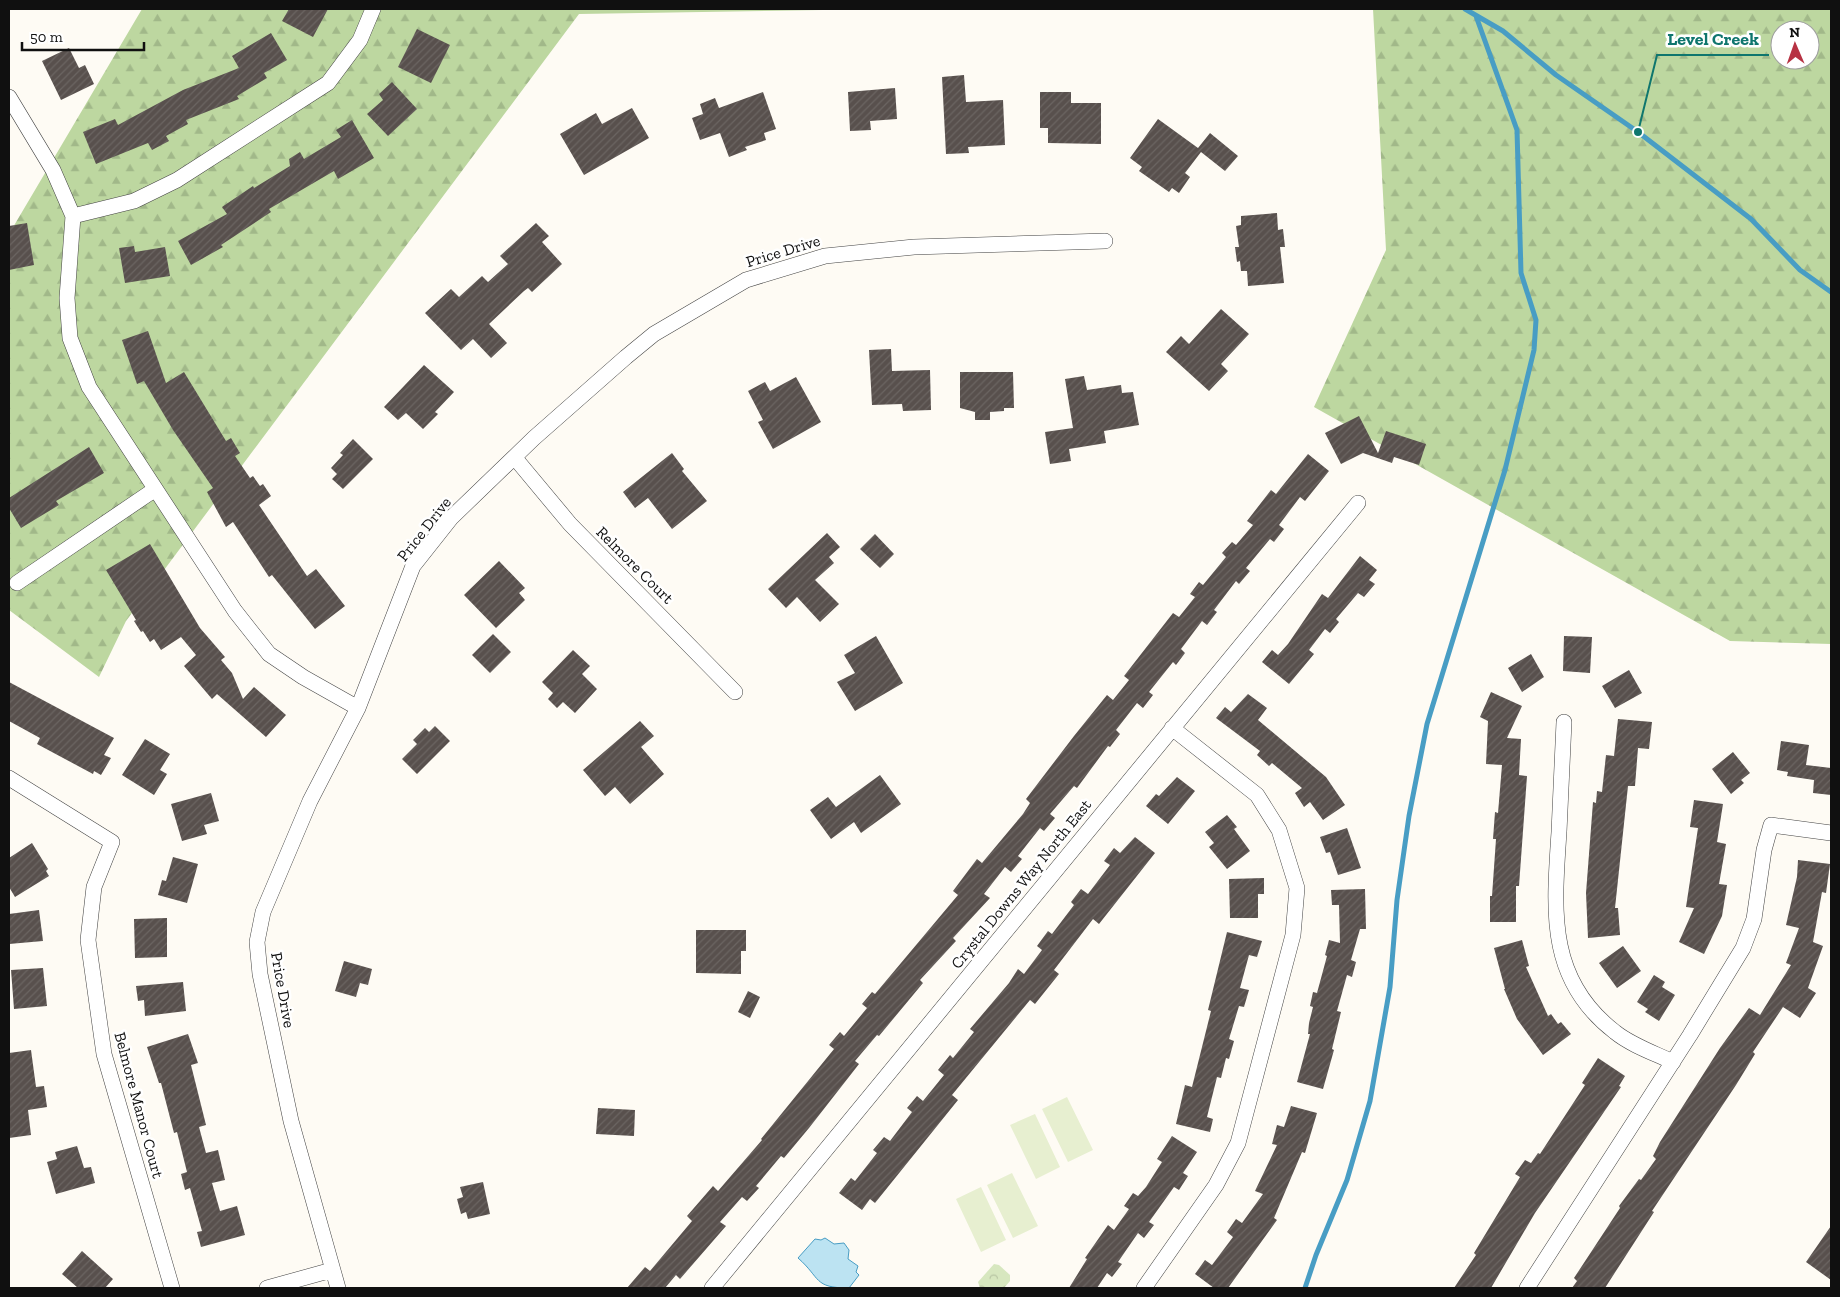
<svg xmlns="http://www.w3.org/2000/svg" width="1840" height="1297" font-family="'Zilla Slab',serif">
	<defs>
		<pattern id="forest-firs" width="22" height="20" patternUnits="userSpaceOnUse" patternTransform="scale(1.25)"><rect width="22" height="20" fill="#bdd7a0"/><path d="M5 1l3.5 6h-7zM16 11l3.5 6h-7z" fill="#a1b889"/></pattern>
		<pattern id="park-crowns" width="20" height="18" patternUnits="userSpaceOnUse" patternTransform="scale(1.25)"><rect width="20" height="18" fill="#d7e7bf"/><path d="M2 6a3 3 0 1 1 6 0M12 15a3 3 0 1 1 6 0" fill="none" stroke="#b8c5a3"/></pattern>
		<pattern id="building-hatch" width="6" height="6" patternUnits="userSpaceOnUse" patternTransform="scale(1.25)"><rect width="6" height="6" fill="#58504d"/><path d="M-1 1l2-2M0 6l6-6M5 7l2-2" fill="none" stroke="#6b6562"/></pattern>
	</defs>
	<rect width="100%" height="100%" fill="#fefbf4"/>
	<path fill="url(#forest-firs)" fill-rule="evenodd" d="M142,9H883L579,14L126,621L99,677L9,610V234Z
		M1373,9H1831V644L1730,641L1314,407L1386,250ZM1780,30H1810V60H1780Z"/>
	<path fill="url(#park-crowns)" d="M994,1264L999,1265L1010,1275V1281L1004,1288H980L978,1282Z"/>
	<path fill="#e7efd0" d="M1067,1097L1093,1150L1068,1162L1042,1109Z
		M1035,1114L1060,1167L1036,1179L1010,1125Z
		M1012,1173L1038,1226L1013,1238L987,1185Z
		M981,1187L1006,1240L981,1252L956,1199Z"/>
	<path fill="#bce3f2" stroke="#489dc4" d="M825,1238L834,1244L844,1243L849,1250L848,1259L858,1266L856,1272L859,1275L849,1288C813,1288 821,1278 798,1258L815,1239L821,1240Z"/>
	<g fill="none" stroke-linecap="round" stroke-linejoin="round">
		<path stroke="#489dc4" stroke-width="5" d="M1465,9L1503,31L1556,75L1638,132L1751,219L1800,270L1831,292
			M1305,1288L1316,1255L1347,1180L1370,1101L1390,987L1397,900L1409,816L1427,724L1505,470L1534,350L1536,320L1521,273L1517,130L1476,16"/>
	</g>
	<path fill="url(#building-hatch)" d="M289,9H328L313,37L282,21Z
		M417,29L450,45L431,83L398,67Z
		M271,33L287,60L264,73L267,78L237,96L239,99L186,120L188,124L166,136L169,141L152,150L148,143L96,164L83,132L115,119L118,125L183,90L239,68L232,56Z
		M69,48L79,68L85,65L94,84L61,100L42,61Z
		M964,75L966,102L1003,100L1005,145L968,147L969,153L946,154L942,77Z
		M392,82L417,109L388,136L367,114L383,100L379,94Z
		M895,88L897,119L870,121L871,130L850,131L848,92Z
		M763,92L776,129L764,133L766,140L745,147L747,150L729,157L720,133L700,140L692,118L703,114L700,104L715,98L719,108Z
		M1040,92H1071V103H1101V144L1048,143V128H1040Z
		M632,108L649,138L584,175L560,134L596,113L602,124Z
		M1158,119L1198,148L1210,133L1238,156L1225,171L1201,152L1185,173L1190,177L1179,193L1172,188L1169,192L1139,171L1142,167L1130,158Z
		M352,120L374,158L338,179L334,171L269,209L271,212L221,245L223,247L191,265L178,241L227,214L222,207L253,186L254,188L290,166L289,159L300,152L304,159L341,137L336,130Z
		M1277,213L1278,230L1283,229L1285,247H1280L1284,283L1248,286L1247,271H1241L1240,261L1237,262L1235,247H1239L1236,226L1241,225V216Z
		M27,223L34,265L9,270V226Z
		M536,223L549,236L542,242L562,264L532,292L528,288L524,291L489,324L507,343L491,358L473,339L461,350L425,313L451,289L459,297L482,276L488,282L508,264L500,256Z
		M134,246L135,252L165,247L170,276L125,283L119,248Z
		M1221,309L1249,334L1221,364L1228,371L1209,391L1166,352L1181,336L1189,344Z
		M148,331L166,383L184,372L226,441L231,438L240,453L235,456L250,478L253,476L260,486L263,484L271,496L259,505L307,576L316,569L345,606L315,629L272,575L269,577L233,522L226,527L207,492L213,488L173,430L144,381L137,384L122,340Z
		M891,349L892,371L930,370L931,410L903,411L902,404L872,405L869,350Z
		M424,365L454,392L435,412L438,414L423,429L406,413L398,420L384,407Z
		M960,372H1013L1014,408H1004V411L990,412V420H975V412L960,408Z
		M1084,376L1087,390L1121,385L1122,393L1133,392L1139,425L1104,431L1106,443L1069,449L1071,461L1050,464L1045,432L1073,428L1065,379Z
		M796,377L821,422L773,449L758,422L763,420L748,391L765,382L770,391Z
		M1359,416L1378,453L1386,431L1426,444L1419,465L1394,457L1392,463L1363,453L1341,464L1325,433Z
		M353,439L373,459L343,489L332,479L337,474L331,468L343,455L340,453Z
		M89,447L104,473L56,501L59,505L21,528L9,508V498Z
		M672,453L684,469L682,471L707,501L672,529L648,498L635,508L623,492Z
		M1308,454L1329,471L1305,501L1300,497L1279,525L1284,529L1274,542L1270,539L1246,568L1250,571L1239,584L1236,581L1214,610L1217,612L1207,625L1202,621L1181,649L1185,653L1176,665L1173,662L1149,692L1153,695L1143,708L1137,703L1116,730L1120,734L1110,747L1108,746L1077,788L1074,786L1050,814L1055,818L1044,831L1040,828L1018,856L1022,859L1011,872L1005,867L984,894L990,898L953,938L956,941L920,980L923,983L879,1036L877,1035L855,1061L859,1064L809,1128L784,1158L781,1156L756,1186L759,1188L747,1201L742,1197L720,1222L726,1226L680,1279L676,1275L665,1288H627L645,1267L650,1271L692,1221L687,1216L713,1186L718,1191L762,1140L761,1139L834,1049L829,1045L840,1032L844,1036L867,1008L862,1004L872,992L875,994L958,895L953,891L977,859L982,863L1023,814L1030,803L1026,799L1074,736L1107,695L1113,700L1129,680L1124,676L1173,613L1179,617L1195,597L1190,594L1199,582L1203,585L1226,557L1222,553L1232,542L1236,545L1253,525L1247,521L1271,490L1276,494Z
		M827,533L840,547L829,557L834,563L815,580L839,604L820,622L797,597L786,608L768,589Z
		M875,534L894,554L880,568L860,549Z
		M150,544L200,628L225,657L221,660L232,673L243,699L254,687L286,715L266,737L217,694L212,699L184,666L196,655L181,637L161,650L154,639L150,642L143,631L141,632L134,621L136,620L106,570Z
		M1360,556L1377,570L1369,580L1375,584L1364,597L1358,593L1336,619L1339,622L1330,633L1325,629L1309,650L1314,654L1289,684L1262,662L1272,650L1278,655L1288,644L1322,594L1328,598Z
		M499,561L525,588L519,593L525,600L496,628L464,595Z
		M493,634L511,652L490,673L472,655Z
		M876,636L903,683L855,711L837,682L855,673L844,655Z
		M1564,636L1592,637L1590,673L1563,671Z
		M573,650L590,666L582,674L597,689L575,713L563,702L557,708L548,699L553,693L542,682Z
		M1531,654L1544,677L1522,692L1508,668Z
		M1629,670L1642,693L1615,708L1602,686Z
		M9,682L114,738L104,755L111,758L101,775L94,771L93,774L37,744L40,738L9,721Z
		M1491,692L1522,706L1507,738L1521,739L1519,775L1527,776L1519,886H1516V922H1490V896H1492L1496,839H1493L1495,812L1498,813L1502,765L1486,764L1488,721L1480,717Z
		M1248,694L1267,708L1258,720L1326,777L1345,805L1323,820L1310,802L1304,807L1295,793L1302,788L1272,763L1269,766L1257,755L1260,751L1216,718L1225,707L1231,712Z
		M1618,719L1652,722L1649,749L1638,748L1635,786H1628L1615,908H1618L1620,935L1588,938L1586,893L1593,802L1596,803L1597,791L1602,792L1606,755L1614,756Z
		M640,721L654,736L641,747L664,774L630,804L615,787L605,796L583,770Z
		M435,726L450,741L417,774L402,759L417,744L413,740L425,728L429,732Z
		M145,739L170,754L160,770L167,774L154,795L122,775Z
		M1781,741L1809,745L1806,765L1831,768V795L1813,793L1814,780L1787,776L1788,772L1777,770Z
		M1733,752L1750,773L1741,780L1744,783L1731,794L1712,769Z
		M880,775L901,804L861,833L854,822L831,839L810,810L828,797L836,807Z
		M1177,777L1195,791L1168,824L1146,806L1156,794L1159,796Z
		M211,793L219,821L204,825L207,834L182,841L171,804Z
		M1694,800L1723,804L1717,842L1726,844L1719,884L1727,885L1722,916L1704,954L1679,942L1694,908L1686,907L1698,828L1690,827Z
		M1227,815L1237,827L1234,829L1250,851L1227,869L1209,847L1214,843L1205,832Z
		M1347,828L1361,868L1338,875L1330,852L1326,853L1320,837Z
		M1135,837L1155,853L1099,924L1093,919L1054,970L1059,974L1035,1004L1030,1000L952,1095L958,1100L875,1203L870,1199L862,1210L839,1193L851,1178L855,1181L877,1153L873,1150L884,1137L890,1141L912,1112L907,1108L917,1096L923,1101L944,1075L938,1070L950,1055L953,1058L974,1032L970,1029L1009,983L1018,969L1024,974L1042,950L1037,946L1048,931L1052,934L1074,905L1071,902L1081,889L1088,894L1110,865L1104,861L1114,848L1120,853Z
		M32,843L48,869L46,871L49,876L15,897L9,887V858Z
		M173,857L198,864L187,903L158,895L162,880L166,881Z
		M1798,860L1830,864L1826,893L1822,892L1813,942L1823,946L1808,988L1816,993L1800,1018L1783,1007L1753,1052L1755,1054L1736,1085L1652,1211L1654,1212L1605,1288H1572L1577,1281L1574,1278L1620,1208L1619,1206L1639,1179L1641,1180L1656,1159L1653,1156L1660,1142L1720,1048L1749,1008L1760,1015L1791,965L1786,963L1799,928L1786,925L1797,877Z
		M1264,878V894H1258V918H1230L1229,879Z
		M1365,889L1366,929H1360L1351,960L1356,962L1352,977L1347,975L1337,1011L1341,1012L1332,1049L1334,1050L1323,1089L1297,1082L1310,1034H1308L1309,1023L1313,1007L1310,1006L1313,992L1317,993L1327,956L1325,955L1329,940L1340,943L1339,905H1332L1331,890Z
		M39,910L43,941L9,944V914Z
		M167,918V957L135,958L134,919Z
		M696,930H746V951H741V974L696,973Z
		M1227,932L1262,941L1257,957L1249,955L1240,988L1249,990L1244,1007L1239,1006L1229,1039L1234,1041L1229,1059L1226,1058L1221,1078L1217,1077L1207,1117L1213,1119L1210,1132L1176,1124L1185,1085L1192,1087L1211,1011L1208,1010Z
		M1522,940L1529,966L1526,967L1548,1016L1551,1014L1558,1024L1561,1022L1571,1034L1543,1055L1517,1019L1504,989H1505L1494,948Z
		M1623,946L1641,971L1617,988L1599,963Z
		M344,961L372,969L368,985L360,983L356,997L335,991Z
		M43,968L47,1006L14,1009L11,970Z
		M1654,975L1665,982L1662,987L1675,995L1659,1021L1645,1012L1648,1009L1637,1002Z
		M183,982L186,1011L145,1016L144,1000L138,1001L136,986Z
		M748,991L760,997L750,1018L738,1012Z
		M188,1034L198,1063L191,1065L206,1125L199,1127L206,1153L218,1150L225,1180L212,1183L220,1211L237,1206L245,1235L201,1247L197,1232L202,1231L190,1188L185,1190L181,1174L187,1172L177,1132L174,1133L161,1083H159L147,1047Z
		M31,1050L36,1087L44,1086L47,1107L28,1110L31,1135L9,1138V1053Z
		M1598,1058L1625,1076L1619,1086L1621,1087L1535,1213L1491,1288H1454L1476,1255L1474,1253L1520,1177L1515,1174L1525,1160L1531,1163L1538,1153L1540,1154L1585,1085L1582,1083Z
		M1291,1106L1317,1113L1305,1153L1302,1152L1274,1218L1277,1220L1228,1288H1214L1195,1274L1205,1260L1212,1265L1233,1237L1227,1232L1236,1219L1242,1223L1263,1194L1255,1191L1277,1145L1272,1144L1277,1125L1284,1127Z
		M598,1108L635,1110L634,1136L596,1134Z
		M1172,1136L1197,1152L1183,1173L1188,1176L1179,1190L1174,1187L1149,1222L1154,1225L1144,1238L1138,1233L1118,1262L1122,1264L1112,1277L1107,1273L1097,1288H1069L1087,1259L1085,1258L1108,1225L1114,1230L1129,1209L1124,1206L1133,1193L1138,1196L1146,1187L1162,1162L1157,1159Z
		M77,1146L84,1168L91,1167L95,1183L56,1194L47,1162L57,1159L55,1152Z
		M483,1182L490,1214L468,1219L466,1212L461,1214L457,1199L463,1197L460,1187Z
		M1831,1226V1280L1806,1262Z
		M82,1251L113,1279L105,1288H78L62,1274Z"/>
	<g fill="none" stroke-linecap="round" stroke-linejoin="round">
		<g stroke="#434343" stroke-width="16">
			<path id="minor" d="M9,97L53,170L73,216
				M515,458L570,524L735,692
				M17,583L154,490
				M358,708L303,677L269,654L235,611L89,387L70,338L67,298L73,216L134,201L177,180L328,83L360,40L373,9
				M1564,722C1562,759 1561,795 1559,832C1554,909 1546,979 1615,1032C1631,1045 1654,1053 1673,1062
				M9,778L112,842L94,887L88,940L104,1054L172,1288
				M267,1288L332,1270
				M338,1288L291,1121L260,974L257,942L263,912L310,801L358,708L413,566L451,518L534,438L626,357L654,334L746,280L825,256L914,247L1105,241
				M712,1288L1358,503
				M1144,1288L1216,1185L1238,1143L1293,935L1297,888L1279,830L1257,795L1172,728
				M1527,1288L1690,1035L1743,948L1754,919L1764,850L1771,825L1831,833"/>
		</g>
		<use href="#minor" stroke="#fff" stroke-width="15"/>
	</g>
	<g text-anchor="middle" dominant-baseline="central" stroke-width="5" stroke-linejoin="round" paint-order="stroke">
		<g font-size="16" fill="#101010" stroke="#fff">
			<text transform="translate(783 251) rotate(-17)">Price Drive</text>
			<text transform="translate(424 529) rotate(-52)">Price Drive</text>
			<text transform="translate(635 565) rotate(45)">Relmore Court</text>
			<text transform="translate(1021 884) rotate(-51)">Crystal Downs Way North East</text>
			<text transform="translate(283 990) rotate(80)">Price Drive</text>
			<text transform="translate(139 1105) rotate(75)">Belmore Manor Court</text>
		</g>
	</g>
	<path fill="none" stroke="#0f766e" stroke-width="2" d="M1638 132L1657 55H1769"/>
	<circle fill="#0f766e" stroke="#fff" stroke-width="2" cx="1638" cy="132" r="5"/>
	<g font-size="18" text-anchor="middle" font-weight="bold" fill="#0f766e" stroke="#fff" stroke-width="5" stroke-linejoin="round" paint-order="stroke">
		<text x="1713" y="45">Level Creek</text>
	</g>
	<rect width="1840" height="1297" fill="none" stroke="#101010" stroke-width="20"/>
	<g transform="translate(1795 45) rotate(358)"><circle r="24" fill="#ffffff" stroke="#9f9f9f"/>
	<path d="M0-4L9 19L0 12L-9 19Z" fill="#b73243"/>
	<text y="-8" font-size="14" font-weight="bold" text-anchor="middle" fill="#101010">N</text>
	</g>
	<path d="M22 42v8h122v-8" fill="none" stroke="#101010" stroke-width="2.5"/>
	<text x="30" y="42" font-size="15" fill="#101010" stroke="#ffffff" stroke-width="4" paint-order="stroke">50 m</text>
</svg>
